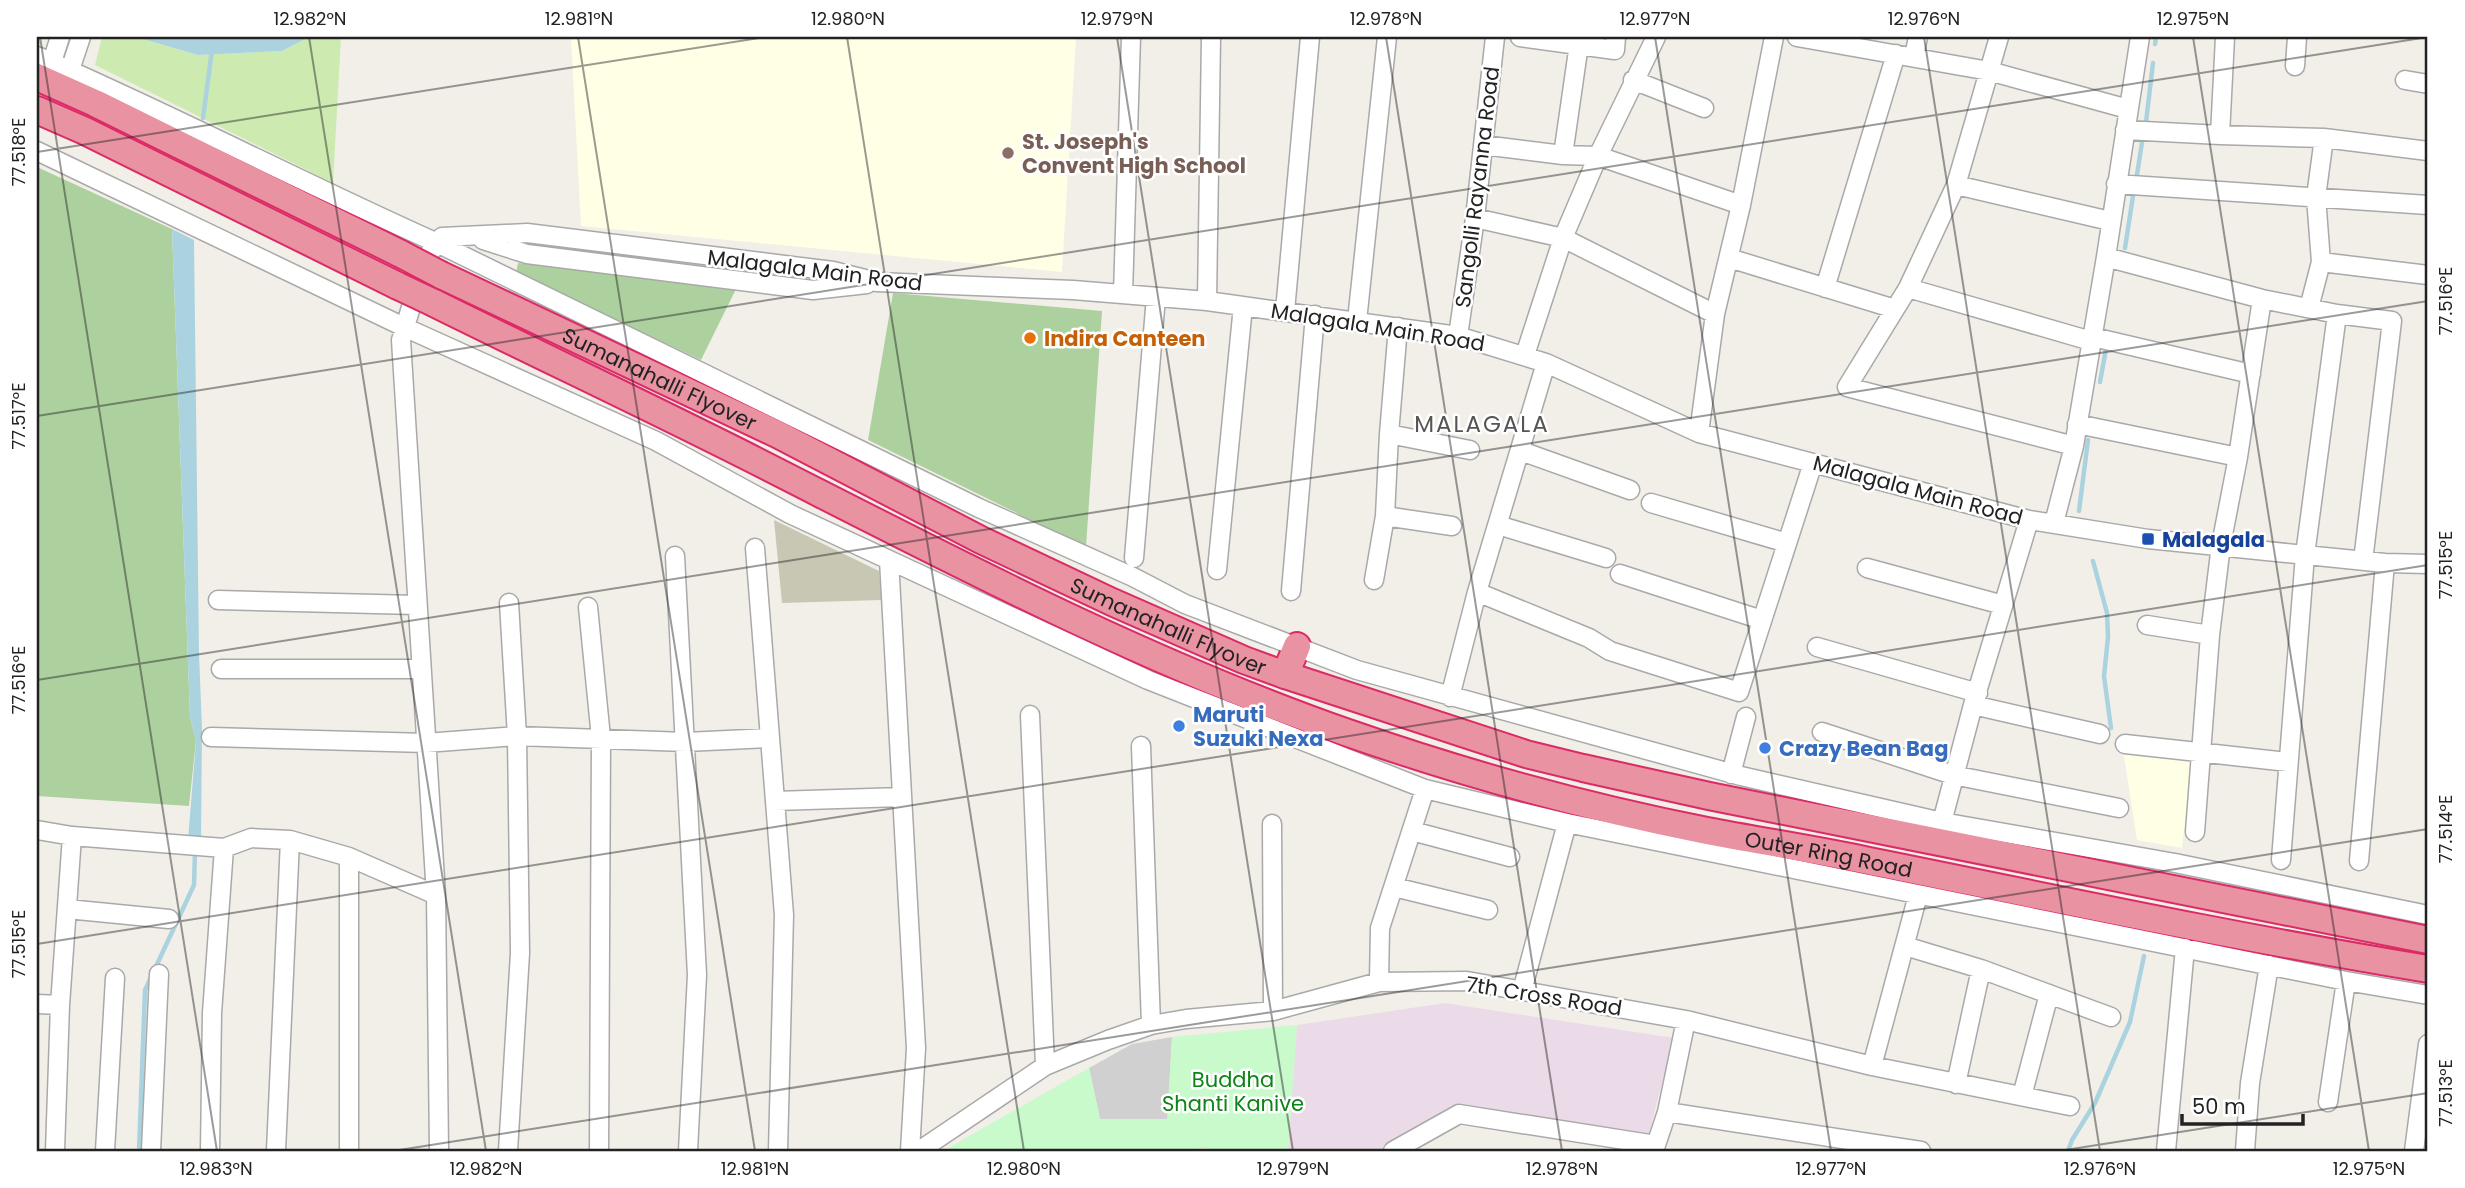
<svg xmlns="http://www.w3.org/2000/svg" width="2465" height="1188" font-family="Poppins,sans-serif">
	<rect width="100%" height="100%" fill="#f2efe9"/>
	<path fill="#ebdbe8" d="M1445,1003L1674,1038L1648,1136L1458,1107L1381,1151H1288L1297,1025Z"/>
	<path fill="#ffffe5" d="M571,37H1076L1062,272L581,226Z
		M2123,750L2193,757L2182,848L2137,840Z"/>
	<path fill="#d0d0d0" d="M1172,1037L1168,1119H1100L1089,1068L1132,1044Z"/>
	<path fill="#c7c7b4" d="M774,520L879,571L882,600L782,603Z"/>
	<path fill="#cdebb0" d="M102,37H136L198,55L282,51L309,37H341L333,183L95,65Z"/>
	<path fill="#add19e" d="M37,167L172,229L190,717L196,741L189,806L37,796Z
		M518,263L737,287L701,360L516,273Z
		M893,293L1102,311L1086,547L868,440Z"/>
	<path fill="#c8facc" d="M1297,1025L1288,1151H1236L1199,1148L1198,1151H943L1089,1068L1100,1119H1167L1172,1037Z"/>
	<path fill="#aad3df" d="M136,37H309L282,51L198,55Z
		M172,229L194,240L199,654L202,728L201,842L188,840L196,741L190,717Z"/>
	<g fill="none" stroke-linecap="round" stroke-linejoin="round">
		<path stroke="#aad3df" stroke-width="4.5" d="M2155,44L2156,37
			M203,118L212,50
			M2146,122L2153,63
			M2136,181L2143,136
			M2125,248L2133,196
			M2100,382L2106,349
			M2079,511L2088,440
			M2093,561L2107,613L2108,637L2104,676L2111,728
			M139,1151L145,990L194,885L195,852
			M2068,1151L2072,1140L2095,1103L2130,1022L2144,956"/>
		<g stroke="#a9a9a9" stroke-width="21">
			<path id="minor" d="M1520,37L1615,50L1616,37
				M1797,37L1989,71L2128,109
				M1999,37L1956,185L1908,288L1847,387L2074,446
				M2225,37L2220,135L2324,138L2428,151
				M37,56C171,114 301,182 435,242L979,508L1133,577L1185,604L1357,670L1741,776L1942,822L2175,863L2428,915
				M1914,56L1918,37
				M52,62L60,37
				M2295,66L2297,37
				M70,70L81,37
				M1633,80L1704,108
				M2405,80L2428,84
				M2125,130L2220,135
				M1483,145L1563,155L1580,37
				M37,151L404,327L656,441L790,514L1148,680L1425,789L1567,823L2346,981L2428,995
				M1563,155L1598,156L1741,205
				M2116,184L2428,205
				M1956,185L2110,221
				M1475,218L1563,238L1715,314
				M483,240L527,254L813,290L867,284
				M2106,257L2262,299L2337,314L2392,321L2363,561
				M1729,258L1895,309
				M2321,262L2428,275
				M1825,288L1896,54
				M1908,288L2091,341
				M1123,294L1131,37
				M1207,301L1211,37
				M2309,308L2321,262L2316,197L2324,138
				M1285,311L1310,37
				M1357,321L1387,37
				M1458,336L1475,218L1495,37
				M2093,337L2251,374
				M1525,355L1563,238L1598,156L1656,37
				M2077,424L2238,457
				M1699,433L1715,314L1741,205L1774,37
				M1389,434L1470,450
				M1521,451L1630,490
				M1651,503L1787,543
				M1385,516L1452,526
				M2054,523L2074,446L2106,257L2140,37
				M1498,525L1606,558
				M755,548L784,915L778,1151
				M675,556L697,975L688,1151
				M1134,558L1156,297
				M889,560L916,1048L910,1151
				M1867,568L2003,605
				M1217,570L1243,306
				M1620,574L1762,620
				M1374,580L1385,516L1389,434L1398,327
				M1291,591L1315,315
				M1477,592L1546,363
				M218,600L416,605
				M588,607L601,738L599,1151
				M2147,625L2210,635
				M1817,647L1978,693
				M221,669H421
				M1450,697L1477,592L1589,638L1610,651L1739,692L1813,463
				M1973,705L2100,734
				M1030,715L1045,1066
				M1822,732L1953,775L2119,808
				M211,737L426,743L517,736L686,742L769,738
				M2125,744L2288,762
				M1141,746L1151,1025
				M1731,774L1746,717
				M775,801L902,797
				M1942,822L1973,705L2029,520
				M1272,824L1273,1011
				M37,830L72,836L224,848L251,838L290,840L349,857L436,895
				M1412,831L1510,857
				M2195,832L2210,635L2221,545L2238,457L2262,299
				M2281,860L2305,555L2337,314
				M2359,861L2385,563
				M1394,887L1488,910
				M67,909L169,919
				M1905,946L1981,969L1956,1084
				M1981,969L2111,1017
				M1379,982L1380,928L1425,789
				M1522,991L1567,823
				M37,1004L60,1005
				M1872,1066L1918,895
				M2022,1096L2049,994
				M2328,1102L2346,981
				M1667,1112L1921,1151
				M55,1151L60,1005L72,836
				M105,1151L115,978
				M151,1151L159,974
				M210,1151L212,1013L224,848
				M276,1151L290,840
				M349,1151V857
				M439,1151L436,895L401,340L426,258L442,237L527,233L833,271L877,282L1073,290L1207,301L1458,336L1546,363L1699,433L2029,520L2148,539L2385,563L2428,564
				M508,1151L520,953L517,736L509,603
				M919,1151L1045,1066L1108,1040L1151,1025L1186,1019L1273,1011L1379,982L1467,981L1686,1020L1872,1066L2070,1106
				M1393,1151L1459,1114L1656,1145
				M1654,1151L1667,1112L1686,1020
				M2166,1151L2185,948
				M2245,1151L2250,1083L2269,965
				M2414,1151L2428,1044"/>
		</g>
		<g stroke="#dc2a67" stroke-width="30">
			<g id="highway">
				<path d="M37,77L95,103L401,254"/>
				<path d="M37,110L85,131L398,286"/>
				<path id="s1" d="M441,275L777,434L981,540L1112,602L1244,660L1285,675L1526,754L1583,768L1709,796L2428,940"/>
				<path id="s2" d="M434,303C545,358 658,411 768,467C959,564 1145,662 1348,733C1466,774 1585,807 1707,831C1759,841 1812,849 1864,860C2052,898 2239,938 2428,969"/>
				<path d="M1285,675L1297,646"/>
			</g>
		</g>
		<use href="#minor" stroke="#fff" stroke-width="18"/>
		<use href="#highway" stroke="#e892a2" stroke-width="26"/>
		<g stroke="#dc2a67" stroke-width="30" stroke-linecap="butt">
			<path id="highway-bridge" d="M401,254L441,275
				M398,286L434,303"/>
		</g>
		<use href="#highway-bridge" stroke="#e892a2" stroke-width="26"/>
	</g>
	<path fill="none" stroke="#222" stroke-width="2" stroke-opacity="0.45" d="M40,37L217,1151M309,37L486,1151M578,37L755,1151M847,37L1024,1151M1117,37L1293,1151M1386,37L1562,1151M1655,37L1831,1151M1924,37L2100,1151M2193,37L2369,1151M37,152L765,37M37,416L2428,37M37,680L2428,301M37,944L2428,565M393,1151L2428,829M2059,1151L2428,1093"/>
	<circle fill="#8d6e63" stroke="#fff" stroke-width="2.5" cx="1008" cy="153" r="7"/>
	<circle fill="#e8710a" stroke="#fff" stroke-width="2.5" cx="1030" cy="338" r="7"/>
	<rect fill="#1a4fb4" stroke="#fff" stroke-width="2.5" x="2141" y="532" width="14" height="14" rx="3.5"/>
	<g fill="#3f7fe0" stroke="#fff" stroke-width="2.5">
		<circle cx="1179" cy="726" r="7"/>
		<circle cx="1765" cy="748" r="7"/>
	</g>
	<g text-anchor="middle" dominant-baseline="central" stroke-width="5" stroke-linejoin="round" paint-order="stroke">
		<g font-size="21" font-weight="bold" fill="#785e54" stroke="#fff" text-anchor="start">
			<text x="1022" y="141">St. Joseph's<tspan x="1022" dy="24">Convent High School</tspan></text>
		</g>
		<g font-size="21" fill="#222" stroke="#fff">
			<text transform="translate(1477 187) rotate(-83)">Sangolli Rayanna Road</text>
			<text transform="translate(815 270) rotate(7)">Malagala Main Road</text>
			<text transform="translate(1378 327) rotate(9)">Malagala Main Road</text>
			<text stroke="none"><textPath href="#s1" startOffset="242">Sumanahalli Flyover</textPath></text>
			<text transform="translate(1918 490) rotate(15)">Malagala Main Road</text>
			<text stroke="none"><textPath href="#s1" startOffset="808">Sumanahalli Flyover</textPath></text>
			<text stroke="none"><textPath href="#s2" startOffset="1507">Outer Ring Road</textPath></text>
			<text transform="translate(1544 996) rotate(9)">7th Cross Road</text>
		</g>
		<g font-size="21" font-weight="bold" fill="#c56008" stroke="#fff" text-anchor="start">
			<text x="1044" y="338">Indira Canteen</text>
		</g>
		<g font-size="21" font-weight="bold" fill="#164399" stroke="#fff" text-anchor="start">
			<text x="2162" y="539">Malagala</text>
		</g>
		<g font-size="21" font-weight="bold" fill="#366cbe" stroke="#fff" text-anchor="start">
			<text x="1193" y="714">Maruti<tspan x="1193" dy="24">Suzuki Nexa</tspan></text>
			<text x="1779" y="748">Crazy Bean Bag</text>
		</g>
		<g font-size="21" fill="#0c8416" stroke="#fff">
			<text x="1233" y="1079">Buddha<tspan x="1233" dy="24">Shanti Kanive</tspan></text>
		</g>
		<g font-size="23" letter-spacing="2" fill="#555" stroke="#fff">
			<text x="1482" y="424">MALAGALA</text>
		</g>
	</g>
	<rect width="2465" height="1188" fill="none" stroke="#ffffff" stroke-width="77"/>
	<path d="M2182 1114v10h121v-10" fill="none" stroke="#222222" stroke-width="3.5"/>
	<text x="2192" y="1114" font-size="21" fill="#222222" stroke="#ffffff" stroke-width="5" paint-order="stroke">50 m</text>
	<rect x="38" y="38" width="2388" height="1112" fill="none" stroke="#222" stroke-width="2.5"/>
	<g font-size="18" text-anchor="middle" fill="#222">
		<text x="310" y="25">12.982°N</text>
		<text x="579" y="25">12.981°N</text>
		<text x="848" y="25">12.980°N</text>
		<text x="1117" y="25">12.979°N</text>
		<text x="1386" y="25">12.978°N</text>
		<text x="1655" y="25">12.977°N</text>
		<text x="1924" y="25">12.976°N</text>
		<text x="2193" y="25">12.975°N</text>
		<text transform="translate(19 152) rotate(-90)" y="6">77.518°E</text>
		<text transform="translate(2446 301) rotate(-90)" y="6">77.516°E</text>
		<text transform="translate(19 416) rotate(-90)" y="6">77.517°E</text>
		<text transform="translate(2446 565) rotate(-90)" y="6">77.515°E</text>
		<text transform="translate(19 680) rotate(-90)" y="6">77.516°E</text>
		<text transform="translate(2446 829) rotate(-90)" y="6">77.514°E</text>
		<text transform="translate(19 944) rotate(-90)" y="6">77.515°E</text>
		<text transform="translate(2446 1093) rotate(-90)" y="6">77.513°E</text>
		<text x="216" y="1175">12.983°N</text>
		<text x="486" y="1175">12.982°N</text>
		<text x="755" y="1175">12.981°N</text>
		<text x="1024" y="1175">12.980°N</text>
		<text x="1293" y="1175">12.979°N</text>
		<text x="1562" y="1175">12.978°N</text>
		<text x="1831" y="1175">12.977°N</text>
		<text x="2100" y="1175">12.976°N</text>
		<text x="2369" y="1175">12.975°N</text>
	</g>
</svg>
